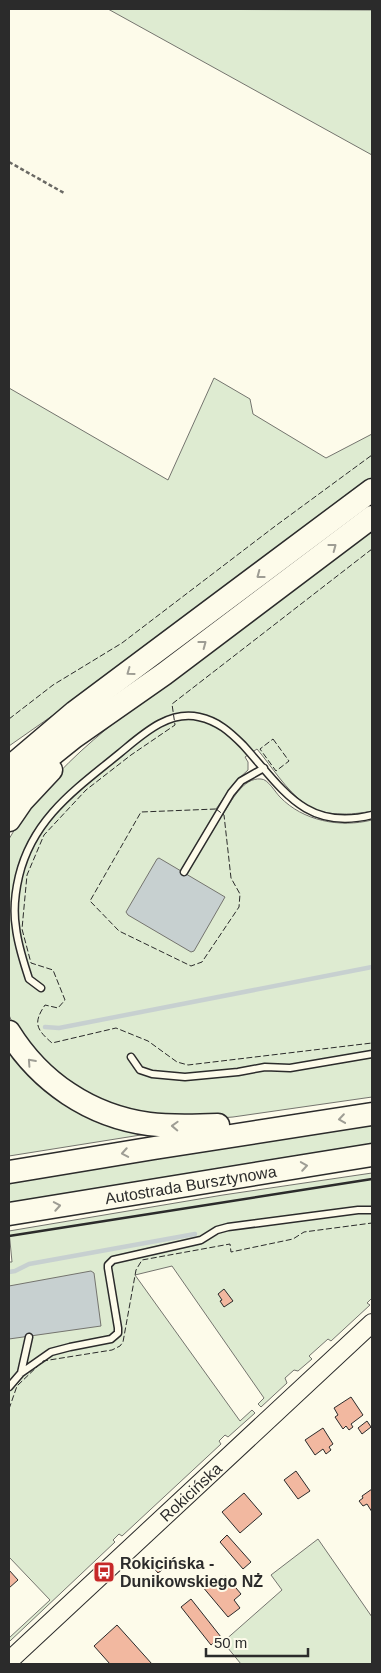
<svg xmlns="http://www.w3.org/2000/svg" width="381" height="1673" font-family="Helvetica,sans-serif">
	<rect width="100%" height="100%" fill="#fdfbea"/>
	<path fill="#deebd1" stroke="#74746e" d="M108,9L372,10V155Z
		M214,378L250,399L253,414L326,458L372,434V479L99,683L9,746V388L168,480Z
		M372,528V811C353,815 321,817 305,804C286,790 272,767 257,749L245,757L248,762V770L235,782L216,809L223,814C231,802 243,777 261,779C268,779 275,792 280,797C303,821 340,828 372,820V1097L233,1117L193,1120L118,1109L58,1076L12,1022L9,1015V839C52,762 128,712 197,660C255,616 314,572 372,528Z
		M9,1043L106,1123L118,1129L147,1134L9,1156Z
		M372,1123V1147L9,1206V1180Z
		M372,1173V1298L367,1303L370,1305L331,1341L328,1339L309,1356L312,1359L298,1371L294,1370L285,1378L287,1383L261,1407L258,1404L264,1398L172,1266L135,1275L240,1421L252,1410L255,1413L228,1437L225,1435L219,1441L221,1444L122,1536L119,1534L113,1540L115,1542L10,1641L9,1638L50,1600L9,1557V1262H12L9,1231L223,1195Z
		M318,1539L372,1617V1664H241L223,1642L282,1590L271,1575Z"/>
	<path fill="#c7d0d0" stroke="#74746e" d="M159,858L225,897L194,951L191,952L128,915L126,912L157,859Z
		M91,1271L94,1273L101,1326L9,1339V1286Z"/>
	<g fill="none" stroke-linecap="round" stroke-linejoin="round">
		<path stroke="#c7d0d0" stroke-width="4.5" d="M45,1027L59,1028L372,967
			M9,1272L15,1271L29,1264L195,1234"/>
	</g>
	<path fill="#f2b8a0" stroke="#2b2b2b" d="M224,1289L233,1301L224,1307L220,1301L222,1300L218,1294Z
		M351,1397L363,1415L351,1424L353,1427L349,1430L346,1426L343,1429L335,1417L338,1415L334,1408Z
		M367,1421L371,1427L362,1434L358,1428Z
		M323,1428L333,1444L329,1447L331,1450L326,1454L323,1449L315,1455L305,1440Z
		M296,1471L310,1491L298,1499L284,1480Z
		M372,1489V1512L367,1504L363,1506L359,1501L363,1498L362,1496Z
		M244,1493L262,1514L240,1533L222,1512Z
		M227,1535L251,1562L243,1569L220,1542Z
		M157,1564L162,1570L158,1573L153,1567Z
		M9,1570L18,1580L9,1588Z
		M226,1576L241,1594L234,1600L240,1608L228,1617L202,1586L212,1578L217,1583Z
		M191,1599L221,1637L211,1645L181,1607Z
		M117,1625L152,1664H110L94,1646Z"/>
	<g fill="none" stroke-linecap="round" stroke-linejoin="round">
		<g stroke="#2b2b2b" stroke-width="9">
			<path id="lane" d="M184,872L231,793L241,781L264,768
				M41,988L29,979C24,963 18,946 16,928C13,910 15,893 19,876C33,818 76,789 120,753C142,735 168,710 199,717C218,721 230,732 243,745C282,788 305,832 372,815
				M131,1057L140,1070L152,1074L185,1077L238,1072L265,1067L290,1068L372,1054
				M21,1373L29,1337
				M9,1387L21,1373L51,1352L70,1347L111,1339L118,1333V1328L108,1268V1265L113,1260L201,1240L217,1230L228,1227L358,1210H372"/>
		</g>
		<g stroke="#2b2b2b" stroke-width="20">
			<g id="secondary">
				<path id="s1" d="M9,1661L372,1323"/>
			</g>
		</g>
		<g stroke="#2b2b2b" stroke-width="25">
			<g id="highway">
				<path d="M9,768L75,712L372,490"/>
				<path d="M9,789L74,737L164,674L372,517"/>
				<path d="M9,820L22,801L51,770"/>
				<path d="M9,1032C40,1082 90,1116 149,1124C172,1127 195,1126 218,1125"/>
				<path d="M9,1172L154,1148L372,1114"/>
				<path id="s2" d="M9,1214L372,1155"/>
			</g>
		</g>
		<path stroke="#6a6964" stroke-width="2.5" stroke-dasharray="4 2.5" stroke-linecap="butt" d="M9,162L64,193"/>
		<use href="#lane" stroke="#fdfbea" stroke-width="6"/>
		<use href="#secondary" stroke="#fdfbea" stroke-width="18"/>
		<use href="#highway" stroke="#fdfbea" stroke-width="22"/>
		<path stroke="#2b2b2b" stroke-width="1" stroke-dasharray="6 2.5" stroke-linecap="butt" d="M372,549L172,704L175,725L131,755L86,790L44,835L27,875L22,929L31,963L53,970L65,1000L58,1008L45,1005C33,1023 36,1029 52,1043L116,1028L148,1041L177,1062L188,1065L372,1043
			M9,719L53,685L122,643L274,527L372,455
			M273,739L289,761L276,771L260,749Z
			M216,809L224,815L231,878L240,894L239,907L202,962L191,966L119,931L90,901L141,812Z
			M9,1409L17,1386L43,1361L112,1350L120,1346L123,1342L136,1270L142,1260L230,1244L231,1252L293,1239L304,1232L372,1223"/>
		<path stroke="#2b2b2b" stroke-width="2.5" d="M9,1236L372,1179"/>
	</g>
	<defs><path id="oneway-chevron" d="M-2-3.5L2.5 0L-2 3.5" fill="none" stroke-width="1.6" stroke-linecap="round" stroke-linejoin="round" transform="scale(1.25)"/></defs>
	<g stroke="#9e9d94">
		<use href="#oneway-chevron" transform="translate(333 547) rotate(-37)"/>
		<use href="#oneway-chevron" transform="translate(260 575) rotate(143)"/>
		<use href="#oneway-chevron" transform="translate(203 644) rotate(-37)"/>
		<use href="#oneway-chevron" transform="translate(130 672) rotate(144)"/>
		<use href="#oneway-chevron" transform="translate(31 1062) rotate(-132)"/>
		<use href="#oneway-chevron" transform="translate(342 1119) rotate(172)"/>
		<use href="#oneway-chevron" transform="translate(175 1126) rotate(-178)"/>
		<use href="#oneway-chevron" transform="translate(125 1153) rotate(170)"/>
		<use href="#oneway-chevron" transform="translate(304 1166) rotate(-9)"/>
		<use href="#oneway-chevron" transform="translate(57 1206) rotate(-10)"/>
	</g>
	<defs>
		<g id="bus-square" transform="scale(1.125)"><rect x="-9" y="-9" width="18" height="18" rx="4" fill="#c62828" stroke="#fdfbea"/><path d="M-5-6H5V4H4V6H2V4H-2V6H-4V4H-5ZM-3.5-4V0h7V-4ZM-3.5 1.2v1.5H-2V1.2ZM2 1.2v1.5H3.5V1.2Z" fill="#fff"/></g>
	</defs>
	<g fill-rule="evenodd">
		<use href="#bus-square" x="104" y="1572"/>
	</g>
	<g text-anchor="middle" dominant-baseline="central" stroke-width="4" stroke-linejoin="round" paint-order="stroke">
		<g font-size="16" fill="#2b2b2b" stroke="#fdfbea">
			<text stroke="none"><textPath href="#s2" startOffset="184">Autostrada Bursztynowa</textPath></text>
			<text stroke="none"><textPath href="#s1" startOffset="248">Rokicińska</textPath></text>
		</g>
		<g font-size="16" font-weight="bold" fill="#2b2b2b" stroke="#fdfbea" text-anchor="start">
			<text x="120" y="1563">Rokicińska -<tspan x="120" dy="18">Dunikowskiego NŻ</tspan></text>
		</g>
	</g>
	<rect width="381" height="1673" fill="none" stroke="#2b2b2b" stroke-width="20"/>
	<path d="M206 1648v8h102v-8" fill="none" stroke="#2b2b2b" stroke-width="2.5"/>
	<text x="214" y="1648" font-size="15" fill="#2b2b2b" stroke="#fdfbea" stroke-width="4" paint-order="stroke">50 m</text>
</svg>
